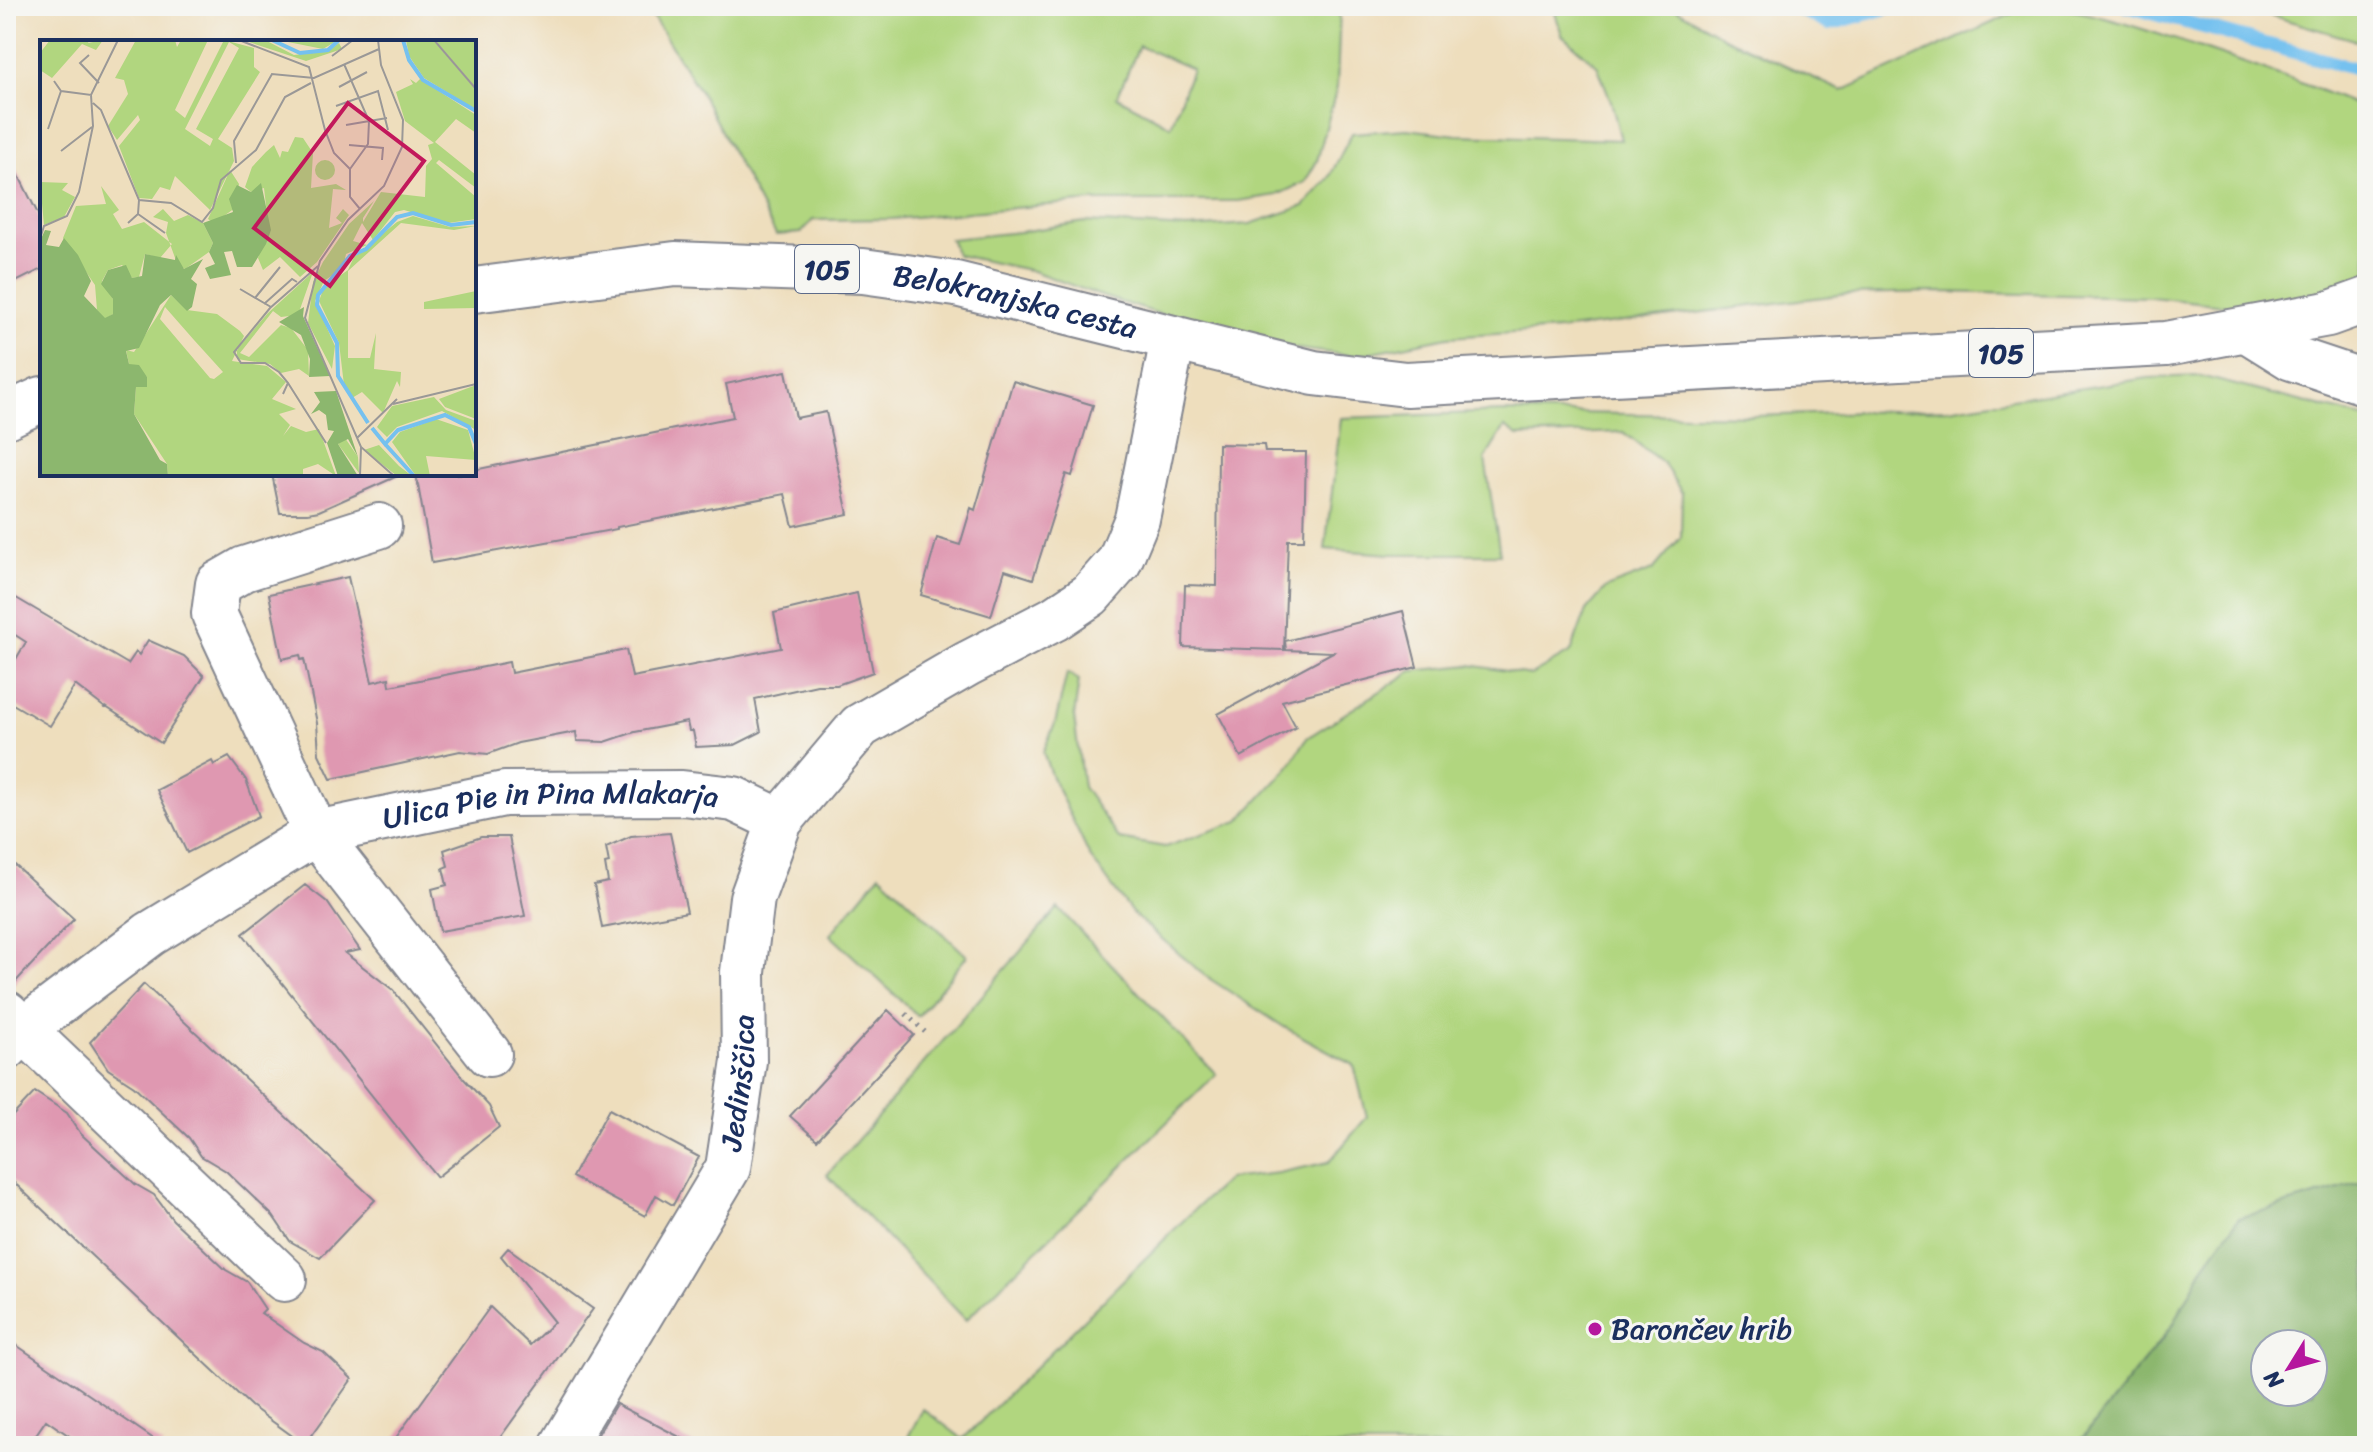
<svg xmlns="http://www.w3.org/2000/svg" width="2373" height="1452" font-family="Sriracha,sans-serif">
	<rect width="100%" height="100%" fill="#f6f6f2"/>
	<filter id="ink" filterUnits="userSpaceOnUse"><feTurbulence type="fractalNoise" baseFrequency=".0125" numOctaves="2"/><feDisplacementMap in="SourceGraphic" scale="16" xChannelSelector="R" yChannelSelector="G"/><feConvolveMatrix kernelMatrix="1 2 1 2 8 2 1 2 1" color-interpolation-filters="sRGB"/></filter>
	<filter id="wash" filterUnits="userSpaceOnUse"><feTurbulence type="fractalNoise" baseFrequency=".006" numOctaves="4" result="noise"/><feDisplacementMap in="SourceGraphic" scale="32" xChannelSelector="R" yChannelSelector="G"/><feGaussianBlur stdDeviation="1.8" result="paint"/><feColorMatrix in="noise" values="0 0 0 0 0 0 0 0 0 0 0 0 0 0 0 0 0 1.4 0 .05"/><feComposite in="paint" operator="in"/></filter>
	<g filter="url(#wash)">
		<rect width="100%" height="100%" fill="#eedebd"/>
		<path fill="#b1d67f" stroke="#66826e" stroke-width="2" fill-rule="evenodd" d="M646,6H1340L1337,87L1317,161L1305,182L1277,195L1238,201H1093L892,219L813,220L801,233L776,235L702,95ZM1139,46L1192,69L1171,126L1117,97Z
			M1553,6H1671L1724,37L1842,91L2029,6C2081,6 2145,30 2195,46C2253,66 2311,85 2367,110V280L2332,293L2260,309L2151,297L1938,292L1847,294L1560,330L1448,337L1354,356L1259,344L1104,297L1033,271L957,255L950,239L1019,232L1085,222L1187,228L1250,224L1304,206L1329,178L1352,133L1407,129L1457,135L1621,140L1611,101L1597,65L1562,35Z
			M2239,6H2367V44Z
			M2200,376L2367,418V1181L2239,1218L2204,1266L2173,1325L2076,1446H903L923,1409L963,1439L1198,1206L1228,1179L1278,1173L1329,1162L1367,1117L1354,1065L1284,1027L1204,975L1133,914L1090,857L1051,775L1043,752L1055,724L1067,673L1079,680L1074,717L1083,787L1119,839L1165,847L1239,821L1289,767L1307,738L1412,671L1470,665L1531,675L1571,652L1586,611L1606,588L1653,570L1681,537L1682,493L1664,464L1623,432L1518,436L1505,427L1485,459L1500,554H1390L1325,549L1341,418L1504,412L1756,416L1947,409L2148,378Z
			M880,874L967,956L918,1016L830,935Z
			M1058,908L1216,1074L966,1320L827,1175Z"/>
		<path fill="#8cb76e" stroke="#547366" stroke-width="2" fill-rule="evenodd" d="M2367,1181V1446H2076L2173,1325L2204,1266L2239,1218ZM2265,1344H2313V1392H2265Z"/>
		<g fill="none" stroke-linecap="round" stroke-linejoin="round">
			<path stroke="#75c1ef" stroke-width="14" d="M1793,6L1829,24L1893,6
				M2127,6L2367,72"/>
		</g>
		<g id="blocks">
			<path fill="#df98b1" d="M6,150L42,222V269L6,287Z
				M786,371L796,418L826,412L848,514L793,526L785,494L617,527V529L432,563L416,474H474V470L733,417L726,384Z
				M1013,381L1093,405L1072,476L1066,474L1033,579L1005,570L991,616L921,595L937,538L960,545L971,508L975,510Z
				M1218,444L1264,445L1265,452H1306L1304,540H1288L1284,650L1183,647L1185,585L1217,586Z
				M272,474H402L319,511L308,513H280Z
				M348,577L372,682L389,678L390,686L509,662L511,673L626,650L632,677L781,648L774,613L857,593L873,672L837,685H817L755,699L761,732L735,745L696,747L693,731H689L687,722L635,732L605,742L577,741L576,732L518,743L488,754L460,751L331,779L319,754L317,723L304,659L301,660L300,655L282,659L269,594Z
				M6,592L128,664L136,652L139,655L148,640L184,656L204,676L161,743L106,707L105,708L75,685L50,726L6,700V676L26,642L6,629Z
				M1403,611L1417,667L1282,701L1296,727L1241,757L1218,714L1333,652L1286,650L1285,641Z
				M229,757L246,780L259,816L187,853L157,790L212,761L214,765Z
				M670,833L687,912L602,928L594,885L608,882L605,864L609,863L606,847L631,836Z
				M481,837H509L525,916L440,931L432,889L447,885L443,868L448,866L444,850Z
				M6,857L74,919L9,989H6Z
				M305,885L327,902L360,950L345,953L393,990L464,1079L489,1106L499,1127L437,1177L243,934Z
				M144,984L375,1200L320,1258L290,1241L273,1216L226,1171L201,1156L189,1138L134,1086L108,1069L90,1042Z
				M888,1010L914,1035L817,1140L790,1116Z
				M35,1092L67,1113L81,1134L135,1184L154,1195L173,1220L226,1270L247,1282L265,1309L261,1313L304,1343L323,1352L352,1379L305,1445L251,1406L6,1175V1123Z
				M609,1109L699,1157L673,1205L656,1195L645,1216L572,1177Z
				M508,1248L593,1309L494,1446H390L490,1307L530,1345L554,1322L501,1256Z
				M6,1338L164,1446H84L46,1420L28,1446H6Z
				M616,1404L697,1446H591Z"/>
		</g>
	</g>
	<g filter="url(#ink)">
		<use href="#blocks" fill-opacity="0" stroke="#84868e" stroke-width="2"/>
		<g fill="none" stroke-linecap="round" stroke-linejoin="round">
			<g stroke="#84868e" stroke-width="48">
				<g id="minor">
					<path d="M2247,330L2292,358L2367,383"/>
					<path d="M379,526L244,569L218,584L214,614L316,833L489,1054"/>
					<path d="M6,1013L284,1279"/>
					<path id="s1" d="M6,1048L24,1029L150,934L316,833L504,794L682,793L734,799L780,821"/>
					<path id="s2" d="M562,1446L728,1168L744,1061L743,972L752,898L780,821L860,726L967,664L1054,619L1090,595L1119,562L1137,519L1173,339"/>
				</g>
			</g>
			<g stroke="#84868e" stroke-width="48">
				<g id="major">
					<path id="s3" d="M474,290L675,264L863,271L956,284L1314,373L1406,384L2166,344L2328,314L2367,300"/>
					<path d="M6,416L42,399"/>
				</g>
			</g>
			<path stroke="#84868e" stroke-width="5" stroke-dasharray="2 6" stroke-linecap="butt" d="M906,1014L926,1033"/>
			<use href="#minor" stroke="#fff" stroke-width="44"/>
			<use href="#major" stroke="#fff" stroke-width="44"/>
		</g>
	</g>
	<circle fill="#b5179e" stroke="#f6f6f2" stroke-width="3" cx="1595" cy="1329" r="8"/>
	<g text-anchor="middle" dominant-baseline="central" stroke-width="6" stroke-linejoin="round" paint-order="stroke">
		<g fill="#f6f6f2" stroke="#5d6b8a" stroke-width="2">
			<rect x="795" y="245" width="64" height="48" rx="6"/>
			<rect x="1969" y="329" width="64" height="48" rx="6"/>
		</g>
		<g font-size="28" font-weight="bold" fill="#1b2f5e">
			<text x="827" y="269">105</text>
			<text x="2001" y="353">105</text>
		</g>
		<g font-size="30" fill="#1b2f5e" stroke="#f6f6f2">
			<text stroke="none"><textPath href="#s3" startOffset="546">Belokranjska cesta</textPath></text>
			<text stroke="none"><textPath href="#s1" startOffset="616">Ulica Pie in Pina Mlakarja</textPath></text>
			<text stroke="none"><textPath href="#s2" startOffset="410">Jedinščica</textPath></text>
		</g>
		<g font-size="30" fill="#1b2f5e" stroke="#f6f6f2" text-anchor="start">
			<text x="1611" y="1329">Barončev hrib</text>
		</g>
	</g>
	<g transform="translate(40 40)">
		<rect width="436" height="436" fill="#eedebd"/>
		<path d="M10,0H50L48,3L63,0L56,10L42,4L12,38L0,30V13ZM96,0H135L137,7L141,0H168L135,70L145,78L184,0L214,8V27L220,32L178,99L192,108L194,121L170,170L135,136L130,150L120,147L112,159L99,158L79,106L100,80L98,75L77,100L68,86L88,54L84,40L75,38ZM189,2L199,8L156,89L173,99L170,106L145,89ZM203,0H225L254,15L288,11L299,3L302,9L266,21ZM238,0H298L283,9ZM366,0H393L436,50V70L384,38L369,16ZM395,0H436V48ZM370,39L376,43L380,39L436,75V93L416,79L395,102L436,135V148L399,120L396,123L436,157V179L408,183L364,170L355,172L333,200L322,183L313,201L327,205L306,214L303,228L284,241L275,261L295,306L292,329L268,283L273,242L283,222L309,184L334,161L323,178V182L341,152L385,157L386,126L392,119L388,105L394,103L365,81L356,52L373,44ZM255,97L263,98L273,113L271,148L296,144L306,150L293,149L289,188L302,183L296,178L303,169L309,175L277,222L260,237L240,217L223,230L218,218L228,183L224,148L211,152L205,147L212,127L226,112L234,105L240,118L242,111L248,112ZM275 130a10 10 0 1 1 20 0a10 10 0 1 1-20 0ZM190,130L199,144L195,168L174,183L168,179ZM0,142L28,143L22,150L35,157L24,177L4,185ZM61,146L79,170L73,174L82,189L104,182L132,204L120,218L105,214L99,237L92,238L82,225L68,230L62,241L73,259V274L65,279L57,270L55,245L23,198L36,166L66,164ZM123,169L134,181L148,175L163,183L173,203L169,212L145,229L138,226L126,193L128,182L113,177ZM373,176L410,187L436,186L414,190L361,183L308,231V318H330L336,293L334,329L361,332L360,347L357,341L343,373L322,352L312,358L304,345L299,303L279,261L284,247L308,230L314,217L357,182ZM273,232L258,275L241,277L233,271L200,313L209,317L241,285L251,288L268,310L269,336L259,329L241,333L230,324L197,319V309L228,273ZM436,251V268L384,269V262ZM131,255L147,270L177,274L200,291L204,296L192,321L227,326L246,342L232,359L256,369L239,374L250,385L243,396L251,386L266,392L279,389L296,436L278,424L263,429V436H128L127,424L94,374L96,347H107V337L89,324L86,310L94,312ZM125,267L154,300L183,332L174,339L170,338L120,279ZM436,345V379L405,367L399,359ZM394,357L406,370L436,381V390L402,371L357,387L347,397L337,387L352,366ZM396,379L428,390L436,420L386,416L390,436H376L352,402L360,392ZM305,398L318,417L319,433L298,404ZM339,405L359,426L372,436H357L324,410Z" fill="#b1d67f" fill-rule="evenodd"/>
		<path d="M221,143L231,190L226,204L212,227H197L192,211L184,212L191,235L170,239L165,228L175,224L169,212L173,203L163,183L193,172L189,159L197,145L211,152ZM5,190L11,191L6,205L19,207L24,198L38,215L51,241L44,256L65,278L73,274V259L61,244L68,230L86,225L92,238L102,236L105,214L135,220L136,215L144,229L163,219L151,239L157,244L152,267L147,271L131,255L120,265L99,308L86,311L89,324L99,325L107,337V347H96L94,374L120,420L127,424L128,436H0V201ZM264,267L263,276L290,336L269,337L270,319L261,295L239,282ZM296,351L318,417L308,399L298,404L318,436H298L287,403L294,391L288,390L286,375L279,370L271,374L280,362L274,352Z" fill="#8cb76e"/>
		<path fill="none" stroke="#75c1ef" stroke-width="4" d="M232,0L260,13L288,10L299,0M363,0L369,20L383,40L436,71M328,383L298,336L297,303L277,265L278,255L310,216L326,209L357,177L373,173L411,185L436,182M332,388L345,404L358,390L405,375L429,387L436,404M345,404L374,436"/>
		<path fill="none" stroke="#9a9897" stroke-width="2" d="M199,0L269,27L285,90L294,113L310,129M338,0L341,25L363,80L362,107L344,146L308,180L280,221L265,278L321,407L354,436M394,0L436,49M49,15L40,23L59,43M292,16L313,0M304,24L329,81L328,104L310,129M14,41L21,51L51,55L78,0M299,47L327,32M53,63L61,70L99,160L131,163L162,182L173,168L181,140L216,110L245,57L271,43M296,66L338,51L348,90M306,85L347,78M8,89L21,51M309,105L343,108L342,120M21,111L52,87M196,123L194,101L232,34L274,38L339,9M310,129V157L320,169M98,174L125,193M88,183L98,174L99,160M0,199L4,186L27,176L39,152L53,86L51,55M200,249L231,267M215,258L240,227M224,264L252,239L257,242M248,343L286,403M243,354L248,343L239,332L225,323H201L194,312L230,268L278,226M353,364L436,344M317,398L357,359M320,436L321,407"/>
		<path fill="#c2185b" fill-opacity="0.15" stroke="#c2185b" stroke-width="4" d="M308,63L384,121L290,246L214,188Z"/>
		<rect width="436" height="436" fill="none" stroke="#1b2f5e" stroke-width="4"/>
	</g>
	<rect width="2373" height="1452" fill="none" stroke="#f6f6f2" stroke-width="32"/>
	<g transform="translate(2289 1368) rotate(233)"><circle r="38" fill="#f6f6f2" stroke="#9ea6b7" stroke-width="2"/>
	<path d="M0-6L14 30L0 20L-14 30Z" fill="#b5179e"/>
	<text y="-12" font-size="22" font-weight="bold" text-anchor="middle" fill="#1b2f5e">N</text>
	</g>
</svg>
